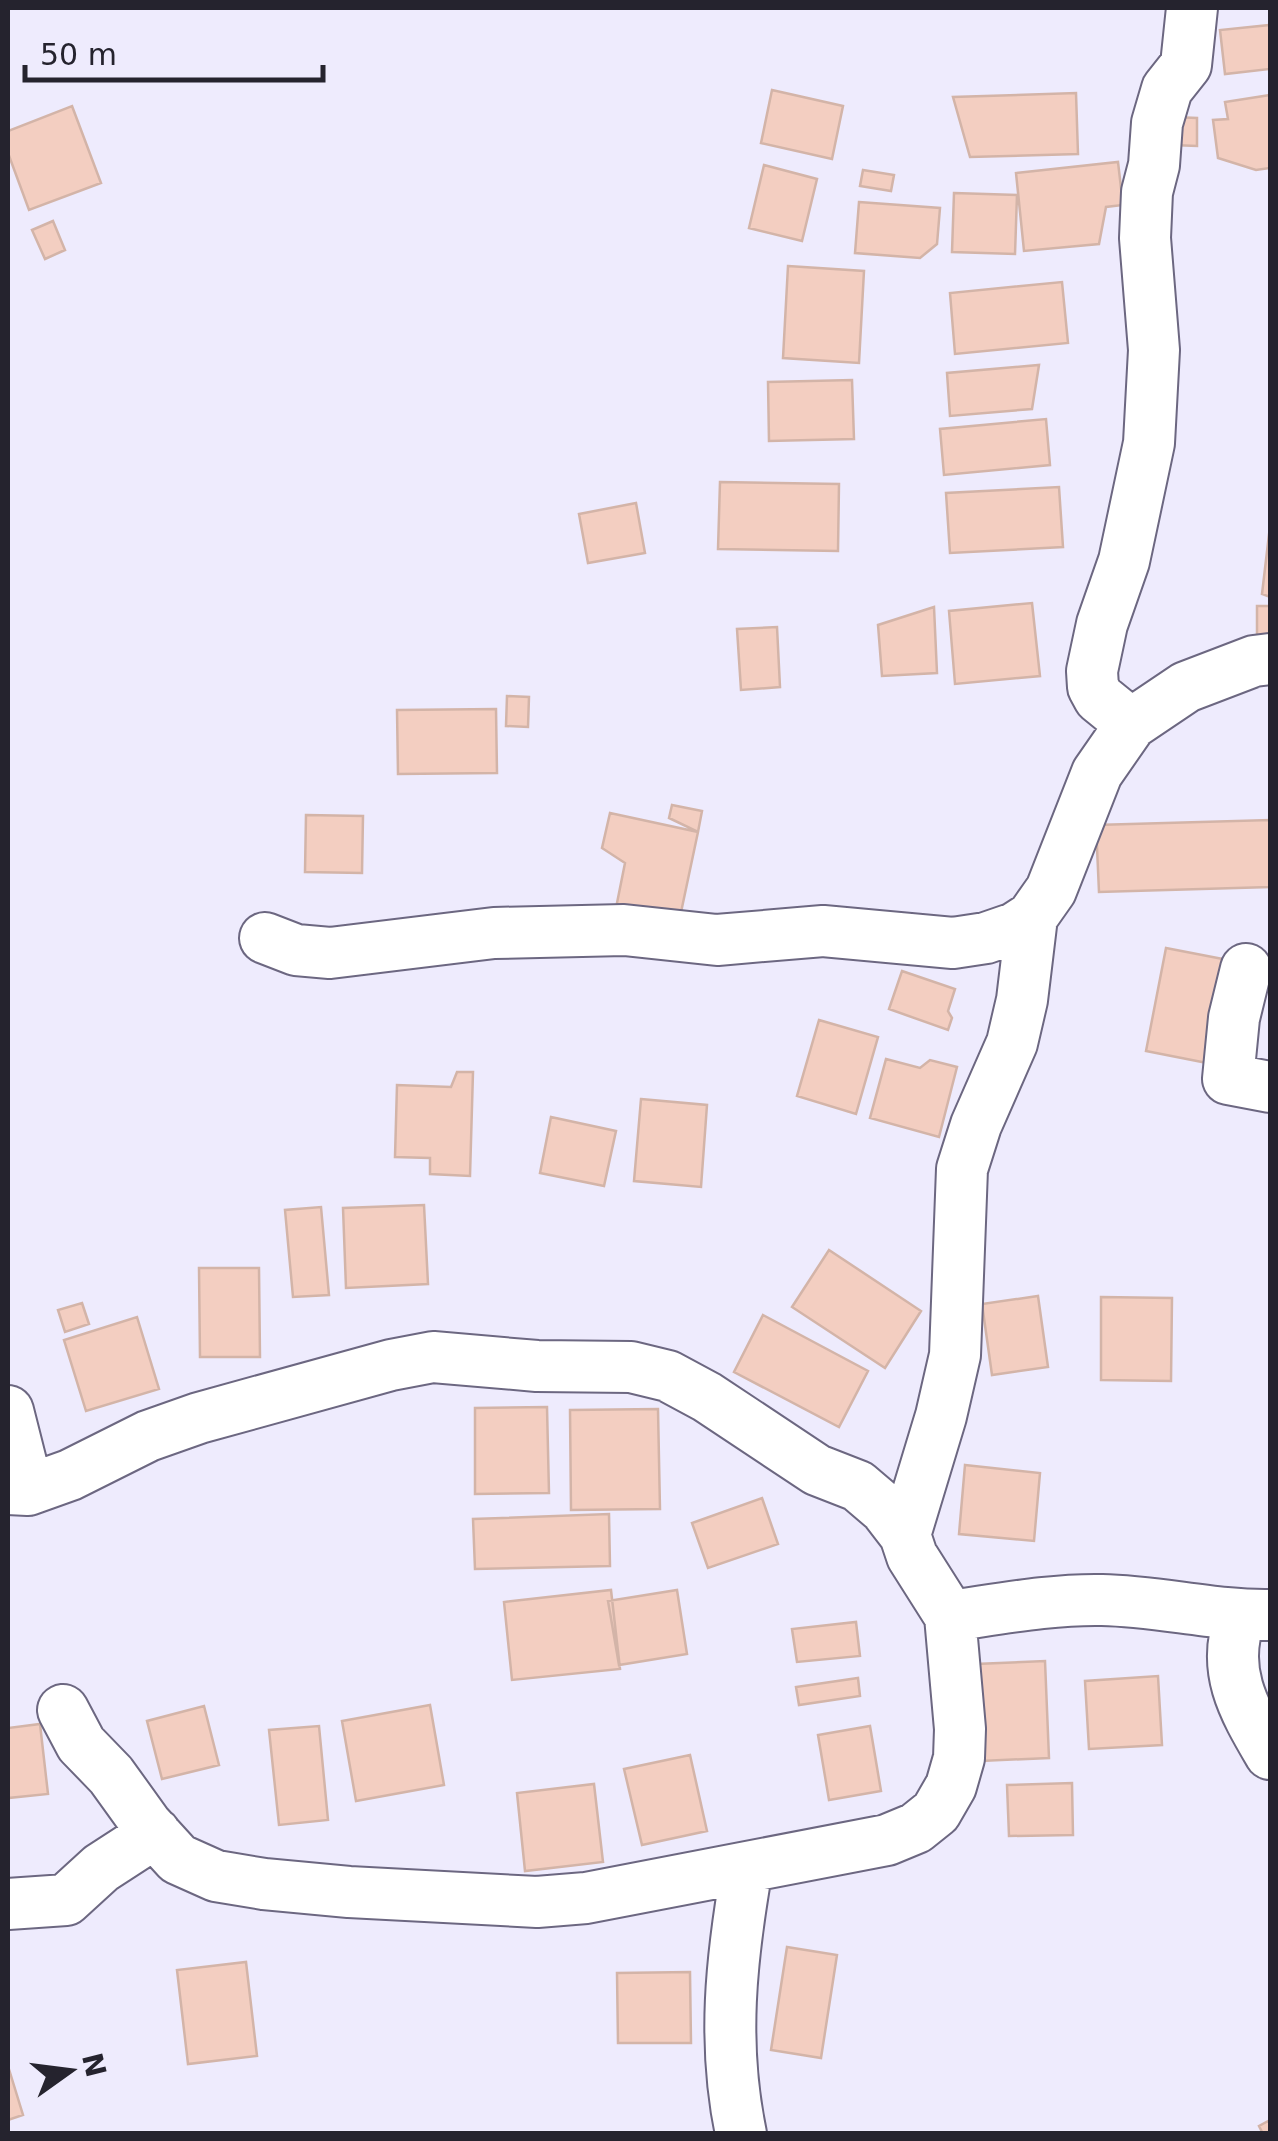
<svg xmlns="http://www.w3.org/2000/svg" width="1278" height="2141" font-family="'DejaVu Sans',sans-serif">
	<rect width="100%" height="100%" fill="#eeebfd"/>
	<path fill="#f3cec1" stroke="#d3b4a8" stroke-width="2.5" d="M1270,25V69L1225,74L1220,30Z
		M772,90L843,106L832,159L761,143Z
		M1076,93L1078,154L970,157L953,97Z
		M1270,95V168L1256,170L1218,158L1213,120L1228,119L1225,102Z
		M72,106L101,183L29,210L8,153V131Z
		M1173,117L1197,118V146L1172,145Z
		M1118,162L1123,205L1106,207L1099,244L1024,251L1016,173Z
		M764,165L817,179L802,241L749,228Z
		M863,170L894,175L891,191L860,186Z
		M954,193L1017,195L1015,254L952,252Z
		M859,202L940,208L937,244L920,258L855,253Z
		M53,221L65,250L45,259L32,230Z
		M788,266L864,271L859,363L783,358Z
		M1062,282L1068,343L955,354L950,293Z
		M1039,365L1032,409L950,416L947,373Z
		M852,380L854,439L769,441L768,382Z
		M1046,419L1050,465L944,475L940,429Z
		M720,482L839,484L838,551L718,549Z
		M1059,487L1063,547L950,553L946,493Z
		M636,503L645,553L588,563L579,514Z
		M1270,526V597L1262,594Z
		M1032,603L1040,676L955,684L949,611Z
		M1257,606H1270V640L1257,639Z
		M934,607L937,673L882,676L878,625Z
		M777,627L780,687L741,690L737,629Z
		M507,696L529,697L528,727L506,726Z
		M496,709L497,773L398,774L397,710Z
		M672,805L702,811L698,832L669,818Z
		M610,813L698,832L680,917L617,903L625,863L602,848Z
		M306,815L363,816L362,873L305,872Z
		M1270,820V887L1099,892L1096,825Z
		M1166,948L1228,960L1207,1063L1146,1051Z
		M902,971L955,989L948,1011L952,1018L948,1030L889,1009Z
		M819,1020L878,1037L856,1114L797,1096Z
		M886,1059L920,1068L930,1060L957,1067L939,1137L870,1118Z
		M457,1072H473L470,1176L430,1174V1158L395,1157L397,1085L451,1087Z
		M641,1099L707,1105L701,1187L634,1181Z
		M551,1117L616,1131L604,1186L540,1173Z
		M424,1205L428,1284L346,1288L343,1208Z
		M321,1207L329,1295L293,1297L285,1210Z
		M829,1250L921,1311L885,1368L792,1307Z
		M199,1268H259L260,1357H200Z
		M1038,1296L1048,1367L992,1375L982,1304Z
		M1101,1297L1172,1298L1171,1381L1101,1380Z
		M82,1303L89,1324L65,1332L58,1310Z
		M763,1315L868,1371L839,1427L734,1372Z
		M137,1317L159,1389L86,1411L64,1340Z
		M547,1407L549,1493L475,1494V1408Z
		M658,1409L660,1509L571,1510L570,1410Z
		M965,1465L1040,1473L1034,1541L959,1534Z
		M762,1498L778,1544L708,1568L692,1523Z
		M609,1514L610,1566L475,1569L473,1519Z
		M611,1590L620,1669L512,1680L504,1602Z
		M677,1590L687,1654L619,1665L608,1601Z
		M856,1622L860,1656L797,1662L792,1629Z
		M1045,1661L1049,1758L981,1761L976,1664Z
		M1158,1676L1162,1745L1089,1749L1085,1681Z
		M858,1678L860,1696L799,1705L796,1687Z
		M430,1705L444,1785L356,1801L342,1721Z
		M204,1706L219,1765L162,1779L147,1721Z
		M40,1724L48,1794L8,1798V1728Z
		M319,1726L328,1820L279,1825L269,1730Z
		M870,1726L881,1791L829,1800L818,1735Z
		M690,1755L707,1831L642,1845L624,1769Z
		M1072,1783L1073,1835L1009,1836L1007,1785Z
		M594,1784L603,1862L525,1871L517,1793Z
		M787,1947L837,1955L821,2058L771,2050Z
		M246,1962L257,2056L188,2064L177,1970Z
		M690,1972L691,2043H618L617,1973Z
		M8,2066L23,2115L8,2120Z
		M1270,2120V2134H1263L1259,2126Z"/>
	<g fill="none" stroke-linecap="round" stroke-linejoin="round">
		<g stroke="#6c6781" stroke-width="54">
			<path id="minor" d="M1131,724L1099,698L1093,687L1092,671L1102,624L1124,561L1149,443L1154,350L1145,238L1147,192L1154,165L1157,123L1167,89L1186,65L1192,8
				M265,938L296,950L330,953L494,933L624,930L717,940L823,931L953,943L986,938L1015,928L1032,917L1051,890L1097,773L1131,724L1186,687L1254,661L1270,659
				M1246,969L1234,1018L1228,1079L1270,1087
				M8,1411L28,1490
				M8,1489L28,1490L70,1475L148,1436L199,1418L391,1365L433,1357L537,1366L631,1367L668,1376L707,1397L817,1470L858,1486L885,1509L905,1535L912,1556L950,1616L960,1729L959,1758L951,1786L936,1812L916,1828L887,1840L586,1898L537,1902L349,1892L264,1884L216,1876L178,1859L147,1825L111,1775L81,1744L63,1710
				M905,1535L941,1416L955,1355L962,1169L976,1125L1012,1043L1022,1000L1032,917
				M1241,1615C1220,1669 1243,1708 1270,1754
				M950,1616C1000,1609 1052,1599 1102,1600C1159,1601 1214,1616 1270,1615
				M8,1904L66,1900L101,1868L155,1833
				M741,2134C722,2043 731,1959 747,1868"/>
		</g>
		<use href="#minor" stroke="#fff" stroke-width="50"/>
	</g>
	<rect width="1278" height="2141" fill="none" stroke="#25232e" stroke-width="20"/>
	<g transform="translate(70 2071) rotate(76)" stroke="#eeebfd" stroke-width="8" paint-order="stroke">
	<path d="M0-8L18 38L0 25L-18 38Z" fill="#25232e"/>
	<text y="-15" font-size="28" font-weight="bold" text-anchor="middle" fill="#25232e">N</text>
	</g>
	<path d="M25 65v15h298v-15" fill="none" stroke="#25232e" stroke-width="5"/>
	<text x="40" y="65" font-size="30" fill="#25232e" stroke="#eeebfd" stroke-width="8" paint-order="stroke">50 m</text>
</svg>
